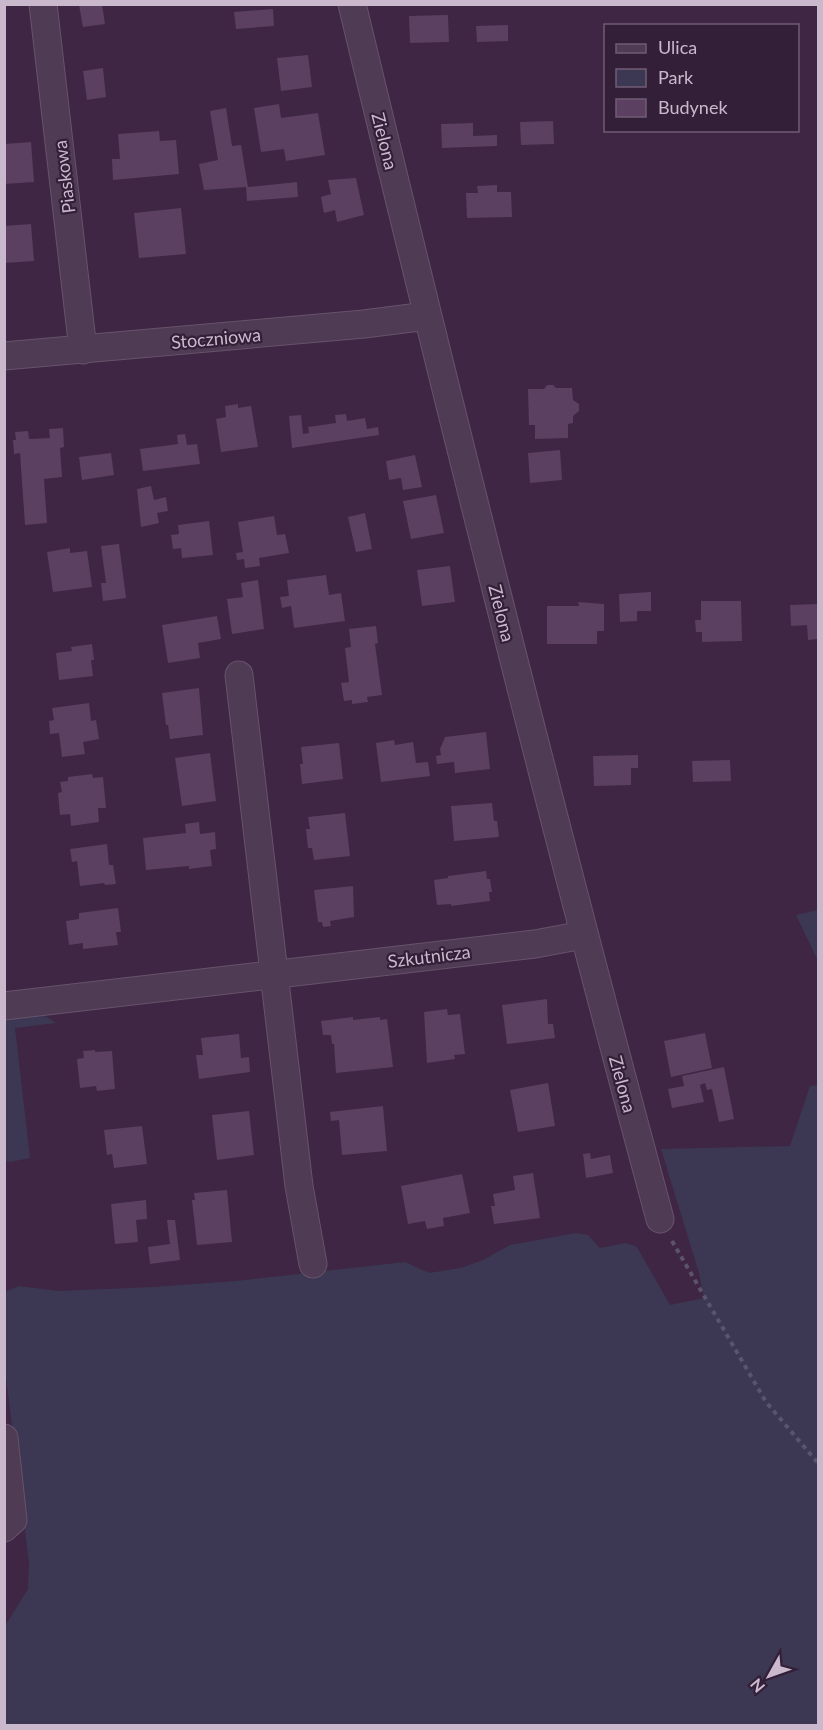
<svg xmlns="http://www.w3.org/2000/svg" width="823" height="1730" font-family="Lato,sans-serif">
	<rect width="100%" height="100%" fill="#3e2644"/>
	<path fill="#3c3853" d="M818,910V961L796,915Z
		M36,1014L47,1017L56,1023L15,1028L30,1158L10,1162L5,1160V1021Z
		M818,1085V1725L5,1726V1626L28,1589L29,1563L5,1369L4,1295L7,1291L19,1286L58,1291L153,1287L236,1281L405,1262L429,1273L461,1268L483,1260L510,1245L576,1233L588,1235L600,1248L626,1243L637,1247L670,1305L704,1298L699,1273L661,1149L790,1146L810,1086Z"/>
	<path fill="#5b4061" d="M79,5H102L105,24L83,27Z
		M273,9L274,26L236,29L234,12Z
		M448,15L449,42L410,43L409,16Z
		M508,25V41L477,42L476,26Z
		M308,55L312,87L281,91L277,58Z
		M103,68L106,97L87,100L83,71Z
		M279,104L281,118L318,113L325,155L286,161L284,149L261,152L254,108Z
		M226,108L232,146L241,145L248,187L297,182L298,197L247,201L246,187L204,190L199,164L218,160L210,111Z
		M553,121L554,144L521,145L520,122Z
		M473,123V136L497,135V146L442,148L441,124Z
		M159,131L160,141L176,140L179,174L113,180L112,159H120L118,134Z
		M31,142L34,182L4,184V144Z
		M356,178L364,215L337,222L335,210L324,213L321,197L331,194L328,180Z
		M497,185V192H511L512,217L467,218L466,193H478L477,186Z
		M181,208L186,254L139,258L134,213Z
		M31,224L34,261L4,263V226Z
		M547,385H553L556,388H572L573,400L579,404V411L573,416V423L568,424V438L535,439V425H529L528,389H544Z
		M238,404V408L251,406L258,447L221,452L216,419L226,417L225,406Z
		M346,414L347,421L365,418L367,429L378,427L379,435L292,448L289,416L301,415L303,434L309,433L308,427L336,423L335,415Z
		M63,428L64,447L60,448L62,477L44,479L47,523L25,525L20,453L14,454L13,440H16L15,432L28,431L29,439L50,438L49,429Z
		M185,434L187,445L197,444L200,464L143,471L140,449L178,444L177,435Z
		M560,450L562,480L530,483L528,453Z
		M111,453L114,475L82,480L79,457Z
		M415,455L422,487L403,490L401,478L389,480L386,461Z
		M151,486L154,500L166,497L168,511L157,513L159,523L141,527L137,489Z
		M436,495L444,533L411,539L403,501Z
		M365,513L372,549L356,552L348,517Z
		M274,516L277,535L285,534L289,553L259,558L260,566L245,568L244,559L237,560L236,553L243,552L238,522Z
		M209,521L213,555L182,558L181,548L173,549L171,535L179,534L178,525Z
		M119,544L126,598L103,601L101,583H106L101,546Z
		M70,548V553L87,551L92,587L53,592L47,552Z
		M450,566L455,602L422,606L417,570Z
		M326,575L329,595L341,593L345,621L294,628L291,606L282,608L280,597L289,596L287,580Z
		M258,580L264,629L232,634L227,599L243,597L241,583Z
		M651,592V611H637V621L620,622L619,594Z
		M701,601H741L742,641L702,642V632H696L695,620H701Z
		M578,602L604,604V631H597V644H547V606H579Z
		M818,604V639L808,640L807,625L791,626L790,605Z
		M217,616L221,639L198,643L200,658L168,663L162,625Z
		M376,626L378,643L375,644L382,695L367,697L368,702L352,704V700L344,701L341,683L349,682L345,648L351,647L349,629Z
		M92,644L94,660H91L93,676L59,680L56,653L72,651L71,647Z
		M199,688L203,735L170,739L168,725H166L162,693Z
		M89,703L91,721L96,720L99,739L83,742L85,754L62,757L59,733L50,734L49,721L54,720L52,708Z
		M486,732L490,769L455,773L454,762L437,764L436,756L441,755L440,749L445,737Z
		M394,740L395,745L413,742L416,763L428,762L430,776L381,782L376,743Z
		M339,743L343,779L302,784L300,764H303L301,747Z
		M210,753L216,801L182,806L175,758Z
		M638,755V768H631V785L594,786L593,756Z
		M730,760L731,781L693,782L692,761Z
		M92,774L93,778L103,777L106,808H98L99,822L71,826L70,814L60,815L58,793L62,792L60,782L68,781V777Z
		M492,803L494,821H497L499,837L454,841L451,806Z
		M345,813L350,856L314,860L312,848H308L306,829H310L308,817Z
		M199,822L200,834L215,832L216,849L210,850L212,866L189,869V866L146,870L143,838L186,833L185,824Z
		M107,844L109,865H113L116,884L105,885L104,883L80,886L77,861L72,862L70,849Z
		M486,871L487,879H490L492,892H489L490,901L451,906V904L437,905L434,880L448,878V876Z
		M353,886L354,917L330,921L331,926L323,927L322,922H318L314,890Z
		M118,908L121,932H116L118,945L83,949V943L69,945L66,921L79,919V913Z
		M547,999L548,1024H553L555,1038L507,1044L502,1005Z
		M447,1009L448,1015L460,1014L465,1054L454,1055L455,1059L427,1063L424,1012Z
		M353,1017V1020L380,1017V1020L387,1019L393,1067L336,1073L334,1044H332L331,1035H323L321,1021Z
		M705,1033L712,1068L671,1077L664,1041Z
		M239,1034L241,1058L249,1057L250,1072L199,1079L196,1055H203L201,1038Z
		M95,1050V1052L112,1051L115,1089L97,1091L96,1086L80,1088L77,1059L84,1058L83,1051Z
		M724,1067L734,1119L719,1122L712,1089L707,1090L705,1083L700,1085L704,1102L672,1108L668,1089L684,1086L682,1076Z
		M548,1083L555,1126L518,1132L510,1090Z
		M383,1106L387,1151L342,1155L339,1120L331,1121L330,1112Z
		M249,1111L254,1155L217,1160L212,1115Z
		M142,1126L147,1164L114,1168L112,1154L107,1155L104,1130Z
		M590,1153L591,1159L610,1155L613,1173L586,1178L583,1154Z
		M533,1173L540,1218L494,1224L491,1206H495L493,1194L515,1190L513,1176Z
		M462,1174L470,1213L443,1218L444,1226L427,1229L425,1221L408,1224L401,1186Z
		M227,1190L232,1242L197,1245L192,1200H195L194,1193Z
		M146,1200L147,1219L136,1220L138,1242L115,1244L111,1204Z
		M167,1220H175L180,1260L150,1264L148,1247L170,1244Z"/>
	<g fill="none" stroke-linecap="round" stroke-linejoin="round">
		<g stroke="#67536b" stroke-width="29">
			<path id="minor" d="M43,4L83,350
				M352,4C450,411 551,816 660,1219
				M4,356L364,324L427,316
				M239,675L299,1186L313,1264
				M4,1006L535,944L583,935
				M4,1438L13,1520L4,1528"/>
		</g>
		<path stroke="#5c536d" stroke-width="4" stroke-dasharray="4.5 4.5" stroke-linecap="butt" d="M672,1241L766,1402L818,1463"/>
		<use href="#minor" stroke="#4f3b54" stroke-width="27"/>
	</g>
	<g text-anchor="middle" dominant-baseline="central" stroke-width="4.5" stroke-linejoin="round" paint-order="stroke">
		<g font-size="18" fill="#cab8cd" stroke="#341f39">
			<text transform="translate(385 141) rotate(76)">Zielona</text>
			<text transform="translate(64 177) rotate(-97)">Piaskowa</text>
			<text transform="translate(216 338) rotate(-5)">Stoczniowa</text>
			<text transform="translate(502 613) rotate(76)">Zielona</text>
			<text transform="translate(429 956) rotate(-7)">Szkutnicza</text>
			<text transform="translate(623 1084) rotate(75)">Zielona</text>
		</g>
	</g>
	<rect width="823" height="1730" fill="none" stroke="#cab8cd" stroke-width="12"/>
	<rect x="604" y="24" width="195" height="108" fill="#341f39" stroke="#705c74" stroke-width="1.5"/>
	<rect x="616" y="44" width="30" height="9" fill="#4f3b54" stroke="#705c74" stroke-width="1.5"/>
	<text x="658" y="54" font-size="18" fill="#cab8cd">Ulica</text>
	<rect x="616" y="69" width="30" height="18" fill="#3c3853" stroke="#705c74" stroke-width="1.5"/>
	<text x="658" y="84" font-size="18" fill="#cab8cd">Park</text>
	<rect x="616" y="99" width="30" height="18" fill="#5b4061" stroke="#705c74" stroke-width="1.5"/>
	<text x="658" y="114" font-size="18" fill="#cab8cd">Budynek</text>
	<g transform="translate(769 1676) rotate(230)" stroke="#341f39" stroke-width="4.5" paint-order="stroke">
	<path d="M0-4.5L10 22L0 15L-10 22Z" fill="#cab8cd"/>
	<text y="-9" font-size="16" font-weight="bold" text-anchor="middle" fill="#cab8cd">N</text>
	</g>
</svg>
